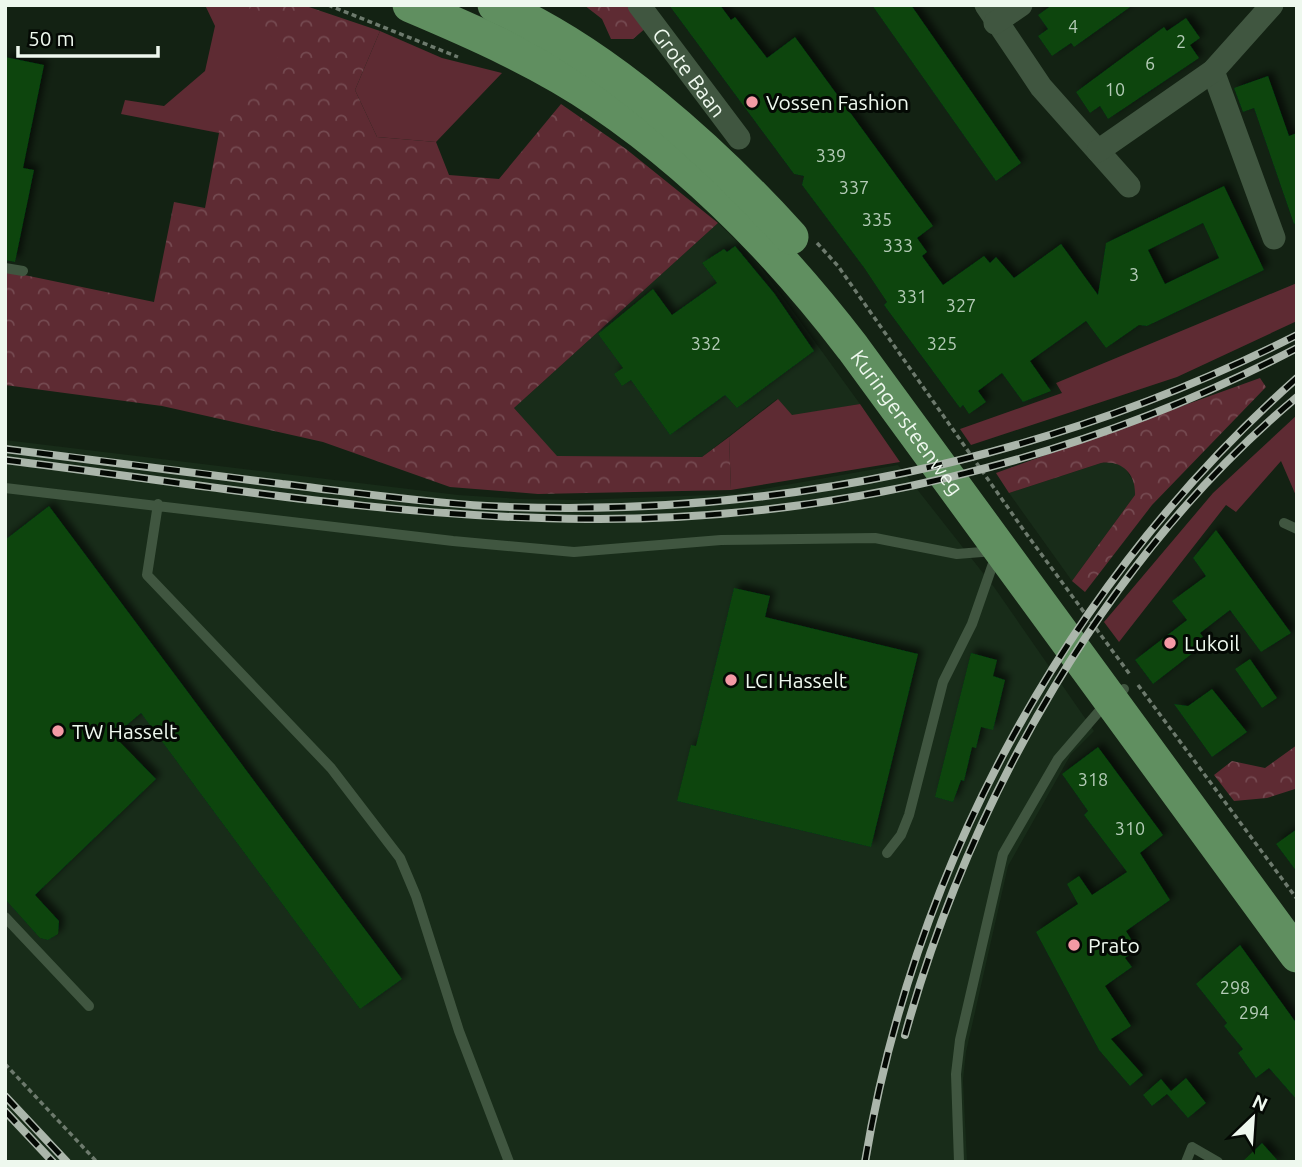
<svg xmlns="http://www.w3.org/2000/svg" width="1302" height="1167" font-family="Ubuntu,sans-serif">
	<defs>
		<pattern id="forest-crowns" width="20" height="18" patternUnits="userSpaceOnUse" patternTransform="scale(1.75)"><rect width="20" height="18" fill="#5e2b33"/><path d="M2 6a3 3 0 1 1 6 0M12 15a3 3 0 1 1 6 0" fill="none" stroke="#754a51"/></pattern>
		<filter id="shadow"><feDropShadow dx="5" dy="-5" stdDeviation="3.5" flood-color="#0009"/></filter>
	</defs>
	<rect width="100%" height="100%" fill="#132213"/>
	<path fill="#182c19" d="M718,223L752,255L860,404L792,416L777,399L702,457L556,456L514,408Z
		M5,440L458,495L520,499L579,500L735,494L898,465L994,587L1094,731L1071,754L1008,866L966,1052L963,1080L967,1162H5Z
		M1115,461L1124,466L1136,486L1135,495L1072,581L1009,493L1101,463Z"/>
	<path fill="#5e2b33" d="M205,5H251L250,8L284,52L219,133L121,114L125,100L164,106L205,71L215,26Z
		M380,31L442,58L502,73L436,142L377,137L355,90Z
		M1297,283V321L1177,377L971,445L960,429L1062,393L1056,383Z
		M778,399L792,415L860,404L900,462L731,490L729,437Z
		M1297,415V498L1281,461L1236,512L1226,505L1119,642L1104,622L1213,493Z"/>
	<path fill="url(#forest-crowns)" d="M251,5H303L380,31L355,90L377,137L436,142L449,175L499,179L561,104L626,149L718,223L514,408L557,456L702,457L729,437L731,490L538,494L450,487L323,442L162,406L5,385V271L154,302L174,202L205,208L219,133L218,121L283,52L249,8Z
		M584,5H628L647,27L633,39H611L602,19Z
		M1260,378L1266,387L1152,505L1085,592L1072,581L1135,495C1136,473 1121,460 1101,463L1009,493L996,473Z
		M1297,745L1295,789L1267,798L1234,801L1214,775L1232,761L1265,768Z"/>
	<path fill="#084511" fill-rule="evenodd" filter="url(#shadow)" d="M669,5H720L731,20L735,17L767,58L795,37L933,226L917,238L927,252L922,256L943,285L984,256L990,263L996,257L1014,278L1061,244L1098,295L1106,243L1224,186L1264,270L1147,326L1139,325L1106,348L1086,321L1030,361L1051,391L1023,402L1002,373L978,391L986,402L969,414L963,405L960,408L884,305L887,302L865,269L802,185L804,176L794,174ZM1203,223L1219,258L1165,284L1148,250Z
		M872,5H911L1021,163L996,181Z
		M1052,5H1133L1074,47L1071,43L1052,56L1038,36L1048,29L1038,15Z
		M1186,18L1200,38L1190,45L1199,58L1108,119L1100,106L1090,113L1076,92L1164,27L1167,31Z
		M5,57L44,65L23,168L34,170L15,262L5,260Z
		M1268,76L1289,136L1297,133V223L1294,224L1254,108L1243,112L1234,88Z
		M735,246L774,293L814,351L737,408L725,395L670,435L631,380L622,386L614,374L623,368L598,334L653,289L672,315L717,283L702,263L724,249L727,252Z
		M49,506L402,979L360,1009L141,713L114,736L156,779L35,895L59,921L58,934L48,940L40,938L5,899V540Z
		M1216,530L1291,633L1261,652L1230,610L1200,633L1207,642L1153,684L1135,660L1187,620L1172,601L1206,576L1193,558Z
		M734,588L770,596L765,617L918,654L871,847L677,801L691,745L696,746Z
		M971,653L997,660L993,676L1005,680L993,730L981,727L976,748L972,747L964,781L961,780L953,802L935,797Z
		M1250,659L1277,698L1262,708L1235,669Z
		M1212,689L1247,732L1212,757L1174,704L1188,706Z
		M1098,747L1163,835L1140,853L1170,900L1126,931L1134,944L1127,949L1130,954L1125,958L1132,967L1105,986L1131,1026L1111,1039L1143,1075L1130,1086L1099,1050L1036,932L1078,904L1067,884L1079,876L1092,895L1127,872L1084,815L1088,811L1062,774Z
		M1297,829V872L1276,844Z
		M1240,945L1297,1024V1100L1269,1068L1256,1078L1238,1053L1243,1049L1224,1026L1227,1023L1196,984Z
		M1186,1078L1206,1103L1188,1118L1167,1094L1152,1106L1143,1095L1161,1079L1171,1091Z
		M1262,1143L1279,1162H1242Z"/>
	<g fill="none" stroke-linecap="round" stroke-linejoin="round">
		<path stroke="#6d7a6d" stroke-width="3.5" stroke-dasharray="5 3.5" stroke-linecap="butt" d="M328,5L458,57
			M817,243L838,266L1025,532L1131,676
			M1138,685L1297,899
			M5,1064L97,1162"/>
		<path stroke="#405640" stroke-width="10" d="M5,268L23,271
			M5,488L453,541L574,552L721,540L875,538L957,554L994,551
			M158,504L147,575L331,768L400,858L416,896L459,1031L509,1162
			M1284,523L1297,529
			M887,853L901,835L909,815L943,682L972,624L996,555
			M5,917L89,1006
			M959,1162L956,1074L960,1040L1003,854L1058,759L1101,709L1124,689
			M1186,1162L1192,1147L1218,1162"/>
		<g stroke="#405640" stroke-width="23">
			<path id="s1" d="M639,5L739,138"/>
			<path d="M986,5L1041,87L1129,186"/>
			<path d="M995,23L1021,5"/>
			<path d="M1213,71L1274,238"/>
			<path d="M1098,151L1213,71L1272,5"/>
		</g>
		<g stroke="#608f60" stroke-width="35">
			<path id="s2" d="M410,5C474,32 542,62 599,101C698,168 781,254 853,348L1297,955"/>
			<path d="M495,5C603,51 713,151 791,237"/>
		</g>
		<g stroke="#abb6ab" stroke-width="8">
			<path id="rail" d="M5,449C98,460 190,472 282,484C350,492 418,502 487,506C766,520 1048,461 1297,335
				M5,460C198,484 392,518 587,519C830,521 1081,461 1297,348
				M905,1035C970,799 1108,555 1297,397
				M5,1096L67,1162
				M5,1111L53,1162
				M865,1162C915,862 1070,580 1297,378"/>
		</g>
		<use href="#rail" stroke="#040904" stroke-width="5" stroke-dasharray="16" stroke-linecap="butt"/>
	</g>
	<g fill="#f49aa5" stroke="#040904" stroke-width="2.5">
		<circle cx="752" cy="102" r="7"/>
		<circle cx="1170" cy="643" r="7"/>
		<circle cx="731" cy="680" r="7"/>
		<circle cx="58" cy="731" r="7"/>
		<circle cx="1074" cy="945" r="7"/>
	</g>
	<g text-anchor="middle" dominant-baseline="central" stroke-width="6" stroke-linejoin="round" paint-order="stroke">
		<g font-size="18" fill="#b4cbb7">
			<text x="1073" y="26">4</text>
			<text x="1181" y="41">2</text>
			<text x="1150" y="63">6</text>
			<text x="1115" y="89">10</text>
			<text x="831" y="155">339</text>
			<text x="854" y="187">337</text>
			<text x="877" y="219">335</text>
			<text x="898" y="245">333</text>
			<text x="1134" y="274">3</text>
			<text x="912" y="296">331</text>
			<text x="961" y="305">327</text>
			<text x="706" y="343">332</text>
			<text x="942" y="343">325</text>
			<text x="1093" y="779">318</text>
			<text x="1130" y="828">310</text>
			<text x="1235" y="987">298</text>
			<text x="1254" y="1012">294</text>
		</g>
		<g font-size="21" fill="#eef8ee" stroke="#040904">
			<text stroke="none"><textPath href="#s1" startOffset="84">Grote Baan</textPath></text>
			<text stroke="none"><textPath href="#s2" startOffset="660">Kuringersteenweg</textPath></text>
		</g>
		<g font-size="21" fill="#eef8ee" stroke="#040904" text-anchor="start">
			<text x="766" y="102">Vossen Fashion</text>
			<text x="1184" y="643">Lukoil</text>
			<text x="745" y="680">LCI Hasselt</text>
			<text x="72" y="731">TW Hasselt</text>
			<text x="1088" y="945">Prato</text>
		</g>
	</g>
	<rect width="1302" height="1167" fill="none" stroke="#eef8ee" stroke-width="14"/>
	<g transform="translate(1253 1118) rotate(25)" stroke="#040904" stroke-width="5" paint-order="stroke">
	<path d="M0-5L12 26L0 18L-12 26Z" fill="#eef8ee"/>
	<text y="-10" font-size="19" font-weight="bold" text-anchor="middle" fill="#eef8ee">N</text>
	</g>
	<path d="M18 46v10h140v-10" fill="none" stroke="#eef8ee" stroke-width="3.5"/>
	<text x="28" y="46" font-size="21" fill="#eef8ee" stroke="#040904" stroke-width="5" paint-order="stroke">50 m</text>
</svg>
